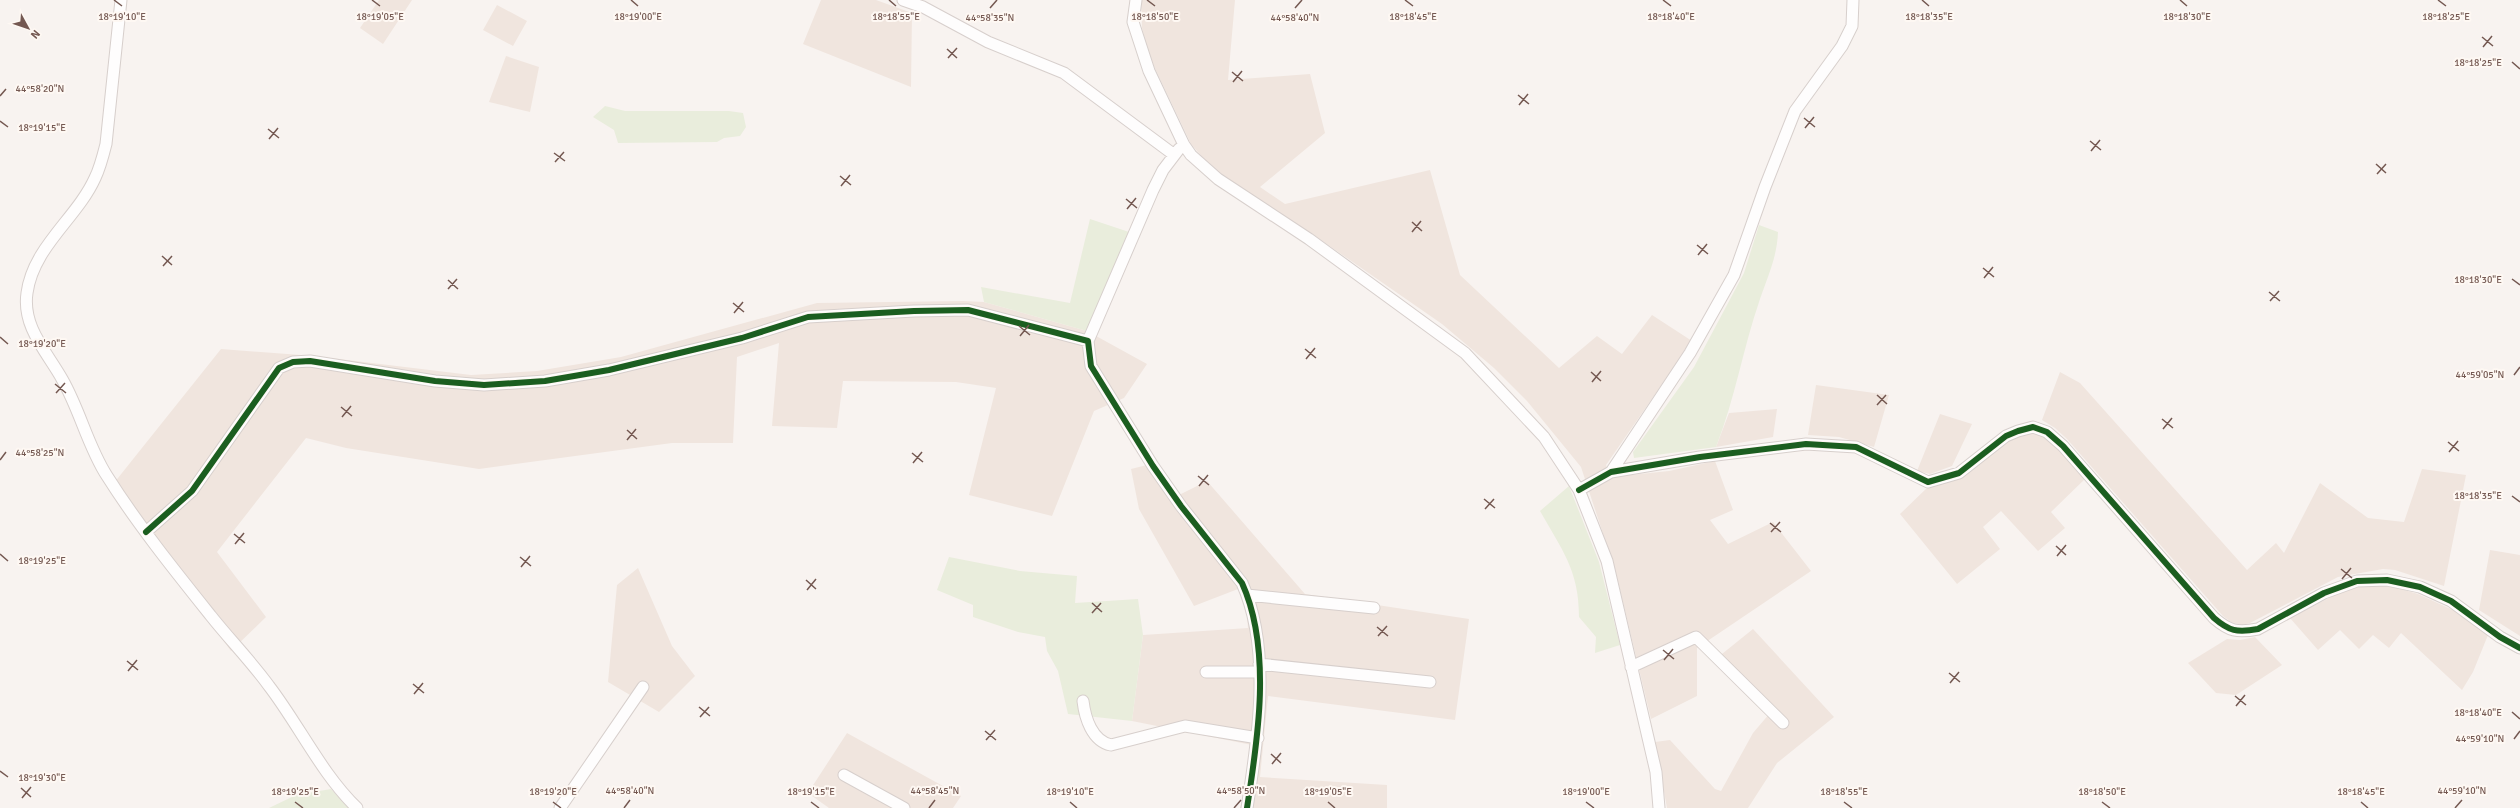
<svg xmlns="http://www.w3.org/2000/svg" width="2520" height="808" font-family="Signika,sans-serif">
	<rect width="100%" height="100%" fill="#f8f3f0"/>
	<path fill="#f0e5de" d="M379,0H412L383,44L360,28Z
		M821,0H876L912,13L911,87L803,44Z
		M1141,0H1235L1228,80L1310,74L1325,133L1260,187L1285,204L1430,170L1460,275L1559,368L1597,336L1622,354L1652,315L1692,341L1606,465L1611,477L1669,471L1715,461L1733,510L1710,520L1728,544L1773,522L1811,571L1697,648V696L1651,719L1616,573L1581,467L1527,401L1494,368L1442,324L1308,231L1245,192L1209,165L1191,144L1149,56L1142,28Z
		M497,5L527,21L513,46L483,30Z
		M506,56L539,67L530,112L489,102Z
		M963,301L984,302L1087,331L1147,364L1124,398L1094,411L1052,516L969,495L996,388L956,382L843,381L837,428L772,426L779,343L737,357L733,443H672L479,469L346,448L306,438L217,552L266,617L231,651L110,488L221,349L314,356L471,375L537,371L621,357L817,303Z
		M2060,372L2080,383L2247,570L2276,543L2284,553L2320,483L2368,518L2404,522L2422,469L2466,475L2444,586L2395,570L2383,569L2338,577L2250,623L2242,625L2231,622L2223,616L2067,439L2055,428L2042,420Z
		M1816,385L1889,395L1874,447L1839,437L1808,435Z
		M1777,409L1773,437L1716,447L1729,413Z
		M1940,414L1972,424L1952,466L1930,474L1917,471Z
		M2033,430L2045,434L2087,477L2051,512L2065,528L2038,551L2001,511L1983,527L2000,549L1957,584L1900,514L1929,486L2009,438Z
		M1147,465L1171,499L1207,481L1305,594L1469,619L1455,720L1268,696L1260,777L1387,785V808H1240L1247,784L1252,745L1132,721L1143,635L1248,628L1246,602L1238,589L1194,606L1139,509L1131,469Z
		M2490,550L2520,555V636L2479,610Z
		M638,568L672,646L695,676L659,712L608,682L617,585Z
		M2372,585L2394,587L2418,594L2455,611L2488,635L2473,672L2462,690L2401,633L2389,648L2373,635L2359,649L2340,630L2318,650L2290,618L2335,595L2355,588Z
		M1753,629L1834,717L1777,763L1748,808H1667L1655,742L1670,740L1715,789L1721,791L1753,733L1770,713L1717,658Z
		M2255,637L2282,665L2236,695L2216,693L2188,663L2227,639L2240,640Z
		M847,733L961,796L953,808H911L843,770L839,777L894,808H829L808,793Z"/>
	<path fill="#e9eddc" d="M605,106L625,111H729L743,113L746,127L740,136L724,138L717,142L618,143L614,130L593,117Z
		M1090,219L1135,234L1087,331L984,302L981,287L1070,303Z
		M1759,225L1778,232C1777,257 1768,276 1760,299C1743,348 1735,399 1716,447L1634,458L1633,452L1694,367L1744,273Z
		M1569,486L1599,562L1620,645L1595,653L1596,637L1579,617C1579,570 1562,550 1540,511Z
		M949,557L1020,571L1077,576L1075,603L1138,599L1143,635L1132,721L1068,714L1058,671L1047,651L1045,637L1018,632L973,617V605L937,590Z
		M331,789L349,808H269L296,795Z"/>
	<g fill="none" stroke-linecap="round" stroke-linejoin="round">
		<g stroke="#d7cfcc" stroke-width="13">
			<path id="street" d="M121,0L106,144C103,156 100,168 95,178C77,218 33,247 27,293C22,327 47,352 62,379C80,410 88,447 107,476C138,525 175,571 211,616C230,640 251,661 269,686C299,725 321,773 357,808
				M903,0L923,7L988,42L1064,73L1173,154
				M1136,0L1133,22L1149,71L1184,145L1191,155L1218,179L1309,239L1465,353L1544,437L1579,490L1607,561L1656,772L1659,808
				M1088,341L1153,190L1163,170L1179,149
				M1611,472L1690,353L1734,275L1765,187L1795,111L1842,46L1852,26L1853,0
				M1579,490L1611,472L1700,457L1806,444L1856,447L1928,482L1959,473L2006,436L2018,431L2033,427L2047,432L2063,446L2214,618C2229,631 2237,633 2258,629L2324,593L2357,581L2387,580L2420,587L2451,601L2500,637L2520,648
				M146,532L192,491L279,368L293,362L310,361L435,381L484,385L545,381L609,370L742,338L808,317L914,311L968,310L1088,341L1091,366L1153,466L1181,506L1242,583C1272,649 1258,739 1247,808
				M1247,595L1374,608
				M1259,664L1430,682
				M1631,667L1696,637L1783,723
				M1206,672H1259
				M1083,701C1085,718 1092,741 1111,745L1185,726L1258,738
				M844,775L904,808
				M560,808L643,687"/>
		</g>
		<use href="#street" stroke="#fefdfd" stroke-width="11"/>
		<g stroke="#fef8f3" stroke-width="8">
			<path id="cycleway" d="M1579,490L1611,472L1700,457L1806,444L1856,447L1928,482L1959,473L2006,436L2018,431L2033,427L2047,432L2063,446L2214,618C2229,631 2237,633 2258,629L2324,593L2357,581L2387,580L2420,587L2451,601L2500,637L2520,648
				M146,532L192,491L279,368L293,362L310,361L435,381L484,385L545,381L609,370L742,338L808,317L914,311L968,310L1088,341L1091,366L1153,466L1181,506L1242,583C1272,649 1258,739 1247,808"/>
		</g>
		<use href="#cycleway" stroke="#1b5e20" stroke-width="6"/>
	</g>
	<path fill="none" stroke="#745851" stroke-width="1.5" d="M114,0L122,6M372,0L380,6M631,0L638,6M889,0L896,6M1147,0L1155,6M1405,0L1413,6M1663,0L1671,6M1922,0L1929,6M2180,0L2187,6M2438,0L2446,6M990,8L997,0M1295,8L1302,0M2482,37L2493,46M2483,47L2492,36M947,49L957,58M948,58L957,48M2512,62L2520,69M1232,72L1243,81M1233,82L1242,71M1518,95L1529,104M0,96L6,89M1519,105L1528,94M1804,118L1815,127M0,121L8,127M1805,128L1814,117M268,129L279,138M269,139L278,128M2090,141L2101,150M2091,151L2100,140M554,153L565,161M555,162L564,152M2376,164L2386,173M2377,174L2386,164M840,176L851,185M841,186L850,175M1126,199L1137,208M1127,209L1136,198M1412,222L1422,231M1412,232L1421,221M1697,245L1708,254M1698,255L1707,244M162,256L172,265M163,266L172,256M1983,268L1994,277M1984,278L1993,267M2512,279L2520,285M448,280L458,289M448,289L457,279M2269,292L2280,301M2270,301L2279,291M733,303L744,312M734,313L743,302M1019,326L1030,335M1020,336L1029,325M0,337L8,344M1305,349L1316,358M1306,359L1315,348M1591,372L1601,381M2514,375L2520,367M1592,382L1601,371M55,384L66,393M56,393L65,383M1877,395L1887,404M1877,405L1886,395M341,407L352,416M342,417L351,406M2162,419L2173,428M2163,429L2172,418M627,430L637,439M627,440L636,429M2448,442L2459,451M2449,452L2458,441M912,453L923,462M0,460L6,452M913,463L922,452M1198,476L1209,485M1199,486L1208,475M2512,496L2520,502M1484,499L1495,508M1485,509L1494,499M1770,523L1781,532M1771,532L1780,522M234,534L245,543M235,544L244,533M2056,546L2066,555M0,554L8,561M2057,556L2066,545M520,557L531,566M521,567L530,556M2341,569L2352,578M2342,579L2351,568M806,580L816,589M807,590L816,579M1092,603L1102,612M1092,613L1101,603M1377,627L1388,636M1378,636L1387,626M1663,650L1674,659M1664,660L1673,649M127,661L138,670M128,671L137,660M1949,673L1960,682M1950,683L1959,672M413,684L424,693M414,694L423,683M2235,696L2246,705M2236,706L2245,695M699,707L710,716M2512,712L2520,719M700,717L709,707M985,731L996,740M2514,739L2520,731M986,740L995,730M1271,754L1281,763M1272,764L1281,753M0,771L8,777M21,788L31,797M22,798L31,787M295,802L303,808M553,802L561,808M811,802L819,808M1070,802L1077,808M1328,802L1335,808M1586,802L1594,808M1844,802L1852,808M2102,802L2110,808M2361,802L2368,808M624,808L630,800M929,808L935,800M1234,808L1241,800M2455,808L2462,800"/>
	<g font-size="10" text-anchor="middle" fill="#745851" stroke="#fef8f3" stroke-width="4" stroke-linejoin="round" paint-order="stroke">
		<text x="122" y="20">18°19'10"E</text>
		<text x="380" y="20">18°19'05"E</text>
		<text x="638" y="20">18°19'00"E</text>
		<text x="896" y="20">18°18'55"E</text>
		<text x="1155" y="20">18°18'50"E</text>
		<text x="1413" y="20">18°18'45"E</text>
		<text x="1671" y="20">18°18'40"E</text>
		<text x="1929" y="20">18°18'35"E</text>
		<text x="2187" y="20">18°18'30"E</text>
		<text x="2446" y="20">18°18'25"E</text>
		<text x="990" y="21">44°58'35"N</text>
		<text x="1295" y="21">44°58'40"N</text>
		<text x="2478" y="66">18°18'25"E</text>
		<text x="40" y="92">44°58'20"N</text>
		<text x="42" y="131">18°19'15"E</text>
		<text x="2478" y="283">18°18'30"E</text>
		<text x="42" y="347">18°19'20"E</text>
		<text x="2480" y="378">44°59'05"N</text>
		<text x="40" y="456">44°58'25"N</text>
		<text x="2478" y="499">18°18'35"E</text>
		<text x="42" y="564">18°19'25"E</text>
		<text x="2478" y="716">18°18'40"E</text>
		<text x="2480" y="742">44°59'10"N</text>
		<text x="42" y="781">18°19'30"E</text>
		<text x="630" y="794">44°58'40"N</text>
		<text x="935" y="794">44°58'45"N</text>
		<text x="1241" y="794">44°58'50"N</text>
		<text x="2462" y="794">44°59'10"N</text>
		<text x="295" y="795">18°19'25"E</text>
		<text x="553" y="795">18°19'20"E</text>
		<text x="811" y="795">18°19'15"E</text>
		<text x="1070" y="795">18°19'10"E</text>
		<text x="1328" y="795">18°19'05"E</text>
		<text x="1586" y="795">18°19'00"E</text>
		<text x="1844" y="795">18°18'55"E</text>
		<text x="2102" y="795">18°18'50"E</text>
		<text x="2361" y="795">18°18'45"E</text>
	</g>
	<g transform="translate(28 28) rotate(130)" stroke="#fef8f3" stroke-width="3" paint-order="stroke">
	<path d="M0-3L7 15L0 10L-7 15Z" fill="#745851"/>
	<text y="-6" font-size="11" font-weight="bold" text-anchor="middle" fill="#745851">N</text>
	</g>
</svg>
